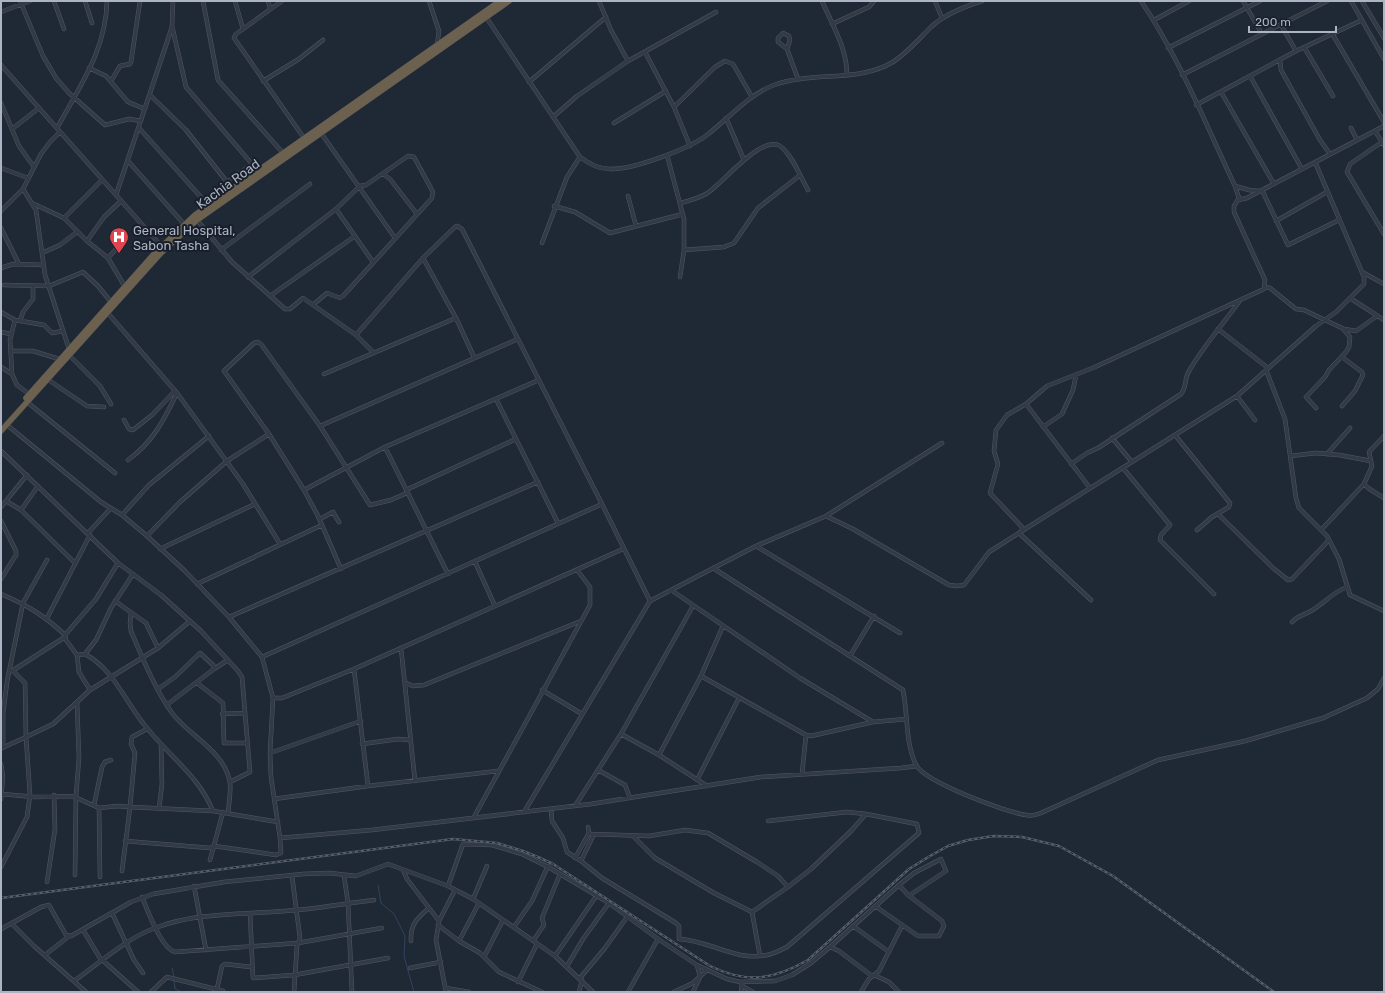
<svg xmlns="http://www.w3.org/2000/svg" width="1385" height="993" font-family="Rubik,sans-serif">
	<rect width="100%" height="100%" fill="#1f2835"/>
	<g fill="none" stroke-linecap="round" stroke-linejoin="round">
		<path stroke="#32435d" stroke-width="1" d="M378,885L381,903L394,914L405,936L404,956L414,992
			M172,968L174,977
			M174,980L175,989L182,992"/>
		<g stroke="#505764" stroke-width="4.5">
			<path id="minor" d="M20,1L43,56L56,78L69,93L105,125L129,119L141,121
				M54,1L64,29
				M85,1L92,23
				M173,1L172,26L186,87L258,171
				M203,1L218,80L283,153
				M235,1L243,29
				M268,1L270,8
				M282,1L236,34L234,38L304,138
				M429,1L439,31L437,45
				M599,1L611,30L628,61
				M822,1C832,24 847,49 847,74
				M935,1L942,18
				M1243,1L1262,34
				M1351,1L1384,59
				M1362,1L1384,38
				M1,12L30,1
				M486,17L580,157C589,164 599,169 610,169C632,170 689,149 707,135C729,118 748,95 774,85C812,71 858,83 893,62C907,53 919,39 931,27C945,14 963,7 982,1
				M1154,20L1189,1
				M832,24L869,7L874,1
				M1281,25L1296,51
				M1333,35L1384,122
				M1304,47L1333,96
				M1168,48L1260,1
				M787,49L790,40L789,36L783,33L778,38V42L787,49L798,79
				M645,52L674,107L690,146
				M1280,60L1281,70L1320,140L1330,154
				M1,65L162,247
				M89,68L106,76L128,102L145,109
				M1182,75L1327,1
				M1250,76L1302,169
				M111,81L120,66L130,64L131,62L140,1
				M263,81L299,59L323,40
				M529,82L606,17
				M1221,92L1274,184
				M150,95L186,130L227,182
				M1,103L19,146L34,167
				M1196,105L1296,51L1362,20
				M674,107L715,67L725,61L733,64L752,97
				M553,117L577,96L628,61L716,12
				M726,118L744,160
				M614,123L666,91
				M57,128C80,86 106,50 107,1
				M139,128L208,205
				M1351,128L1357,140
				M12,129L39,108
				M1375,131L1384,145
				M321,133L395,238
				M1382,142L1350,164L1347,172L1384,234
				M667,155L684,219V250L680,277
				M128,161L184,224
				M1,168L28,178
				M383,174L390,179L417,214
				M1235,186L1249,190L1259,191
				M23,189L36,210L45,275L69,349
				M1262,190L1288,245L1339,220
				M116,195L172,27
				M628,196L636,226
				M215,200L227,182L252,164
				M1238,200L1247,198L1384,126
				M680,203C689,201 698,198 706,194C722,184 762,134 780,146C791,153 801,178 808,190
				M34,204L64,218L87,241L108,258L125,287
				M554,206L575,212L610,233L683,214
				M336,209L373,262
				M1,211L23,189L41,154L50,142L60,132
				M64,218L102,180
				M197,220L232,262L285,309H290L303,298L356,335L423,258L455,227L457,226L462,229L602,504L650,601L524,812
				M1276,221L1327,192
				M1,228L19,264
				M87,241L104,217L121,201
				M542,243L567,177L580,157
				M221,250L310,184
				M684,250L724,247L734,243L758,208L799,176
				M42,253L60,245L77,232
				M108,258L126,238
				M423,258L456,318L474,357
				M1,268L13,264L43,265
				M1362,272L1384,284
				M248,277L336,209L360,186L366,185L408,156L414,157L433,192L432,198L343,296L340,298L327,293L314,304
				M4,285L49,286L83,272L98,286L111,302
				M1265,287L1270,288L1296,309L1304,310L1344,329L1356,331L1377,316
				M270,296L355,236
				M1350,298L1384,320
				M1,312L15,320L44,325L52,333L63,331
				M107,312L177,393L243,484L280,544
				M20,321L23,312L33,299V286
				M1218,329L1268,368
				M1,332L11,334
				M356,335L373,352
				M12,351H33L59,359
				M69,355L100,386L111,404
				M1342,357L1362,372L1363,375L1355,391L1342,406
				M1,367L12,374L17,385L29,394
				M1266,370L1285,419L1296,498L1299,508L1327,536L1339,559L1350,595L1384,611
				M12,374L10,340L15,320
				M324,374L456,318
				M47,379L87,406L104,407
				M1237,396L1255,420
				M496,399L558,523
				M27,402L115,473
				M1026,404L1090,488
				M1316,408L1306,397L1325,377L1329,370L1346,352L1349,347L1350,337L1344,330
				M124,420L129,429L133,430L152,415L175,391
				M7,425L101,502L122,515L147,536L185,571L229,617L262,657L273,698L270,753L271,777L280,838L372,830L591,804L761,777L901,768L917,766
				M320,426L261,344L258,342L254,343L224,371L269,434L304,490L318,516L341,569
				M1043,427L1062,414L1073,390L1076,375
				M1175,435L1230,503L1229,507L1212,517L1197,530
				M1384,436L1369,452L1372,466L1364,484L1368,488L1384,498
				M1112,438L1132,462
				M385,447L448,574
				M1,451L118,563L161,595L201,631L238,671L242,677L250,772L230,782
				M1327,454L1350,428
				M1290,456L1316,453L1339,455L1371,461
				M128,460C153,442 164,420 177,393
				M1071,464L1087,453L1098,448L1181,394C1187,387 1184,379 1189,371C1203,347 1222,325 1239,302
				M1123,468L1170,525L1161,535L1160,540L1214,594
				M38,486L21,510L75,563
				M304,490L385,447L539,380
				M406,490L516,439
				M407,493L391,500L370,505L320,426L518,339
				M6,501L21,510
				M1,507L27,475
				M1218,514L1273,568L1288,580L1292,579L1329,540
				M122,515L149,485L209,436
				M826,516L942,443
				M320,519L333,512L339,522
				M1,521L16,551V555L1,579
				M1322,529L1364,484
				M1022,531L1237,396L1316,326L1336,312L1364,284V277L1315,162
				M88,533L111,508
				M1020,534L1091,600
				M147,536L180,502L227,461L269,434
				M756,546L900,633
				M160,549L255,504
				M475,562L495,606
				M713,568L903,690C908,714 905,742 916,765C925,782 1005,812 1026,815C1031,816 1036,815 1041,813L1158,760L1245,741L1323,718L1367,698L1378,689L1384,678
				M197,584L322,525
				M671,590L800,678L873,722L907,719
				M1,594C27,605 45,616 65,635L66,640L77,655L79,672L90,690
				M115,601L146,623L158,648
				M650,601L756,546L826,516L853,529L949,585L957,586L964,585L989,552L1022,531V527L990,493L998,464L994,451L996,430L1007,415L1026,404L1047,386L1095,367L1264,289L1265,280L1234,212V206L1239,198L1235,186C1206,125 1179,57 1141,1
				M131,613L130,624L131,631C142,657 156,691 172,713C190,737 225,751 230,783C231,792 229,803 228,813
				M229,617L538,482
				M47,618L90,535
				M1292,622C1297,616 1304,615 1311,611C1323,604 1333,592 1347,587
				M65,635L96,599L118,563
				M401,648L415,781
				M85,654L96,640L111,608L133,574
				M77,655L85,654C113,669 124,699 143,723C166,754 198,774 213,811
				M850,656L874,616
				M262,657L602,504
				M354,669L368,786
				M12,671L65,637
				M13,671L25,683L26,737L53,724L90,690L158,648L190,621
				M701,676L806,735L811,736L873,722
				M197,683L223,703L224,743H247
				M406,683L413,686L424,685L581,621
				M158,689L175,677L200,653L213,665L214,669
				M542,690L582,714
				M273,698H282L354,669L623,549
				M168,704L214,669L228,660
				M222,714L245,713
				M147,729L132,737L131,744L135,753L130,807L213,811L278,822
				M621,734L659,755L707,786
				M362,744L398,739L410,740
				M3,748V714L7,682L23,603L47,560
				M270,753L361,721
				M659,755L701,676L723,626
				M1,764L3,776L1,799
				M598,770L625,785L630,798
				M802,774L806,735
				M697,780L739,698
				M1,794L35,797L76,796L79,758L77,702
				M77,798L99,808L100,877
				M274,799L368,786L498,771
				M94,805L102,767L105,762L111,760
				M575,806L621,734L693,606
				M99,808L117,806L130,807L122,871
				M159,809L162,784L161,745
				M551,809L552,821L563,838L567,852L581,861
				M474,817L590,605V587L577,570
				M768,821L847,812L866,814
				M588,827L589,833L591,834L649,836L685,830L708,833L757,862L778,876L788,887L811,869L851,831L866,814L917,824L919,833L787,947C781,950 774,954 767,955C736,962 709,940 679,939V926L676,923L602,878L581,861L594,834
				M633,836L655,858L714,893L752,912
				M125,841L210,848L214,846L276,855L281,853L280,838
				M575,858L589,833
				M210,860L223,812
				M1,867L27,817L30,795L26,737L2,748
				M403,870L407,879L439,921L436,940L446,992
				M75,875L76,797
				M292,876L300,938L297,946L294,992
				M344,876L348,903L352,992
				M47,882L55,829L54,795
				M194,886L206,950
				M448,886L463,844L492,845L522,854L550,868L609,903L658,939L697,965L727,979L740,982L775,981L792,975L811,963L830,947L899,885L914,873L941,859L946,871L910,895
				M142,897C148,911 161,948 175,952L298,943L382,928
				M473,899L487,866
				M875,906L918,936H939L944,926L942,921L908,895L899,885
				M752,912L788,887
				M752,912L760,956
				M112,913L134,960L143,973
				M250,913L253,978L294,975L388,958
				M439,921L455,890
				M12,924L34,946L86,992
				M438,925L459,941L480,953L499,972L542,992
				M853,926L889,952
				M514,927L532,901L548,866
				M1,929L41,907L49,905L66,935L71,936L131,902L153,894L224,882L303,874L329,873L356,876L388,864L448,886L473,899L555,956L593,992
				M83,930L100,958L138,992
				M411,941C410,925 417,918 429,908
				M459,941L479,903
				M533,941L544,925L542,918L560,874
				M830,947L839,951L872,976
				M45,955L68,937
				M555,956L597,895
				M484,957L503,920
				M567,966L583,939L609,903
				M410,968L441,962
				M874,975L889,982L899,992
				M580,978L605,948L627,917
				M74,981C98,964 127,938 155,928C199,911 250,915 296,910C322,908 348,903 374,900
				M518,982L537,944
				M742,986L753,992
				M445,988L469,992
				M217,989L222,966L225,964L251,967
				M151,992L167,977L223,991
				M579,992L582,980
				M628,992L658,939
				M674,992L693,983L707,970
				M693,992L700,977L697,965
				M741,992L742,984
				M861,992L869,979L879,971L902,926"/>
		</g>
		<g stroke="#3d4450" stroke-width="6">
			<path id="highway" d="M26,398L154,254L195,215L500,1
				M1,431L161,253L197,220L509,1"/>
		</g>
		<use href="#minor" stroke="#323a46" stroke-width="3.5"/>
		<use href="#highway" stroke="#6c614f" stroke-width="5.5"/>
		<g stroke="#545e6d" stroke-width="2.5">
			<path id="rail" d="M1,898L453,839L497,843L523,851L540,858L553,864L710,966C747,984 773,980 808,960L909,869L930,856L948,846L968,840L994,836L1022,837L1059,846L1113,876L1274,992"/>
		</g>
		<use href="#rail" stroke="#181f2a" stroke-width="1" stroke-dasharray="3" stroke-linecap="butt"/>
	</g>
	<defs>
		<g id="hospital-pin" transform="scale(1)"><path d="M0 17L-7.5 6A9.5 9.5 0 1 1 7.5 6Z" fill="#e0444e" stroke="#181f2a"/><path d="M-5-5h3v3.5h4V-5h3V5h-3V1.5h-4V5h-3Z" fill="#fff"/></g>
	</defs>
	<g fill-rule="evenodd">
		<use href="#hospital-pin" x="119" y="237"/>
	</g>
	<g text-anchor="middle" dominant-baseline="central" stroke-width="4" stroke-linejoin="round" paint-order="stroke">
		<g font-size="13" fill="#acb4c3" stroke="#181f2a">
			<text transform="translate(228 184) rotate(-36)">Kachia Road</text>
		</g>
		<g font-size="13" fill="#acb4c3" stroke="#181f2a" text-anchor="start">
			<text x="133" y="230">General Hospital,<tspan x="133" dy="15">Sabon Tasha</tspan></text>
		</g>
	</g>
	<rect width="1385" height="993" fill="none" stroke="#acb4c3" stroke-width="4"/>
	<path d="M1249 26v6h87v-6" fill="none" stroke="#acb4c3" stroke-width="2"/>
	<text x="1255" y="26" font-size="12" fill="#acb4c3" stroke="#181f2a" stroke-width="3" paint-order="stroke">200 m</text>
</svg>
